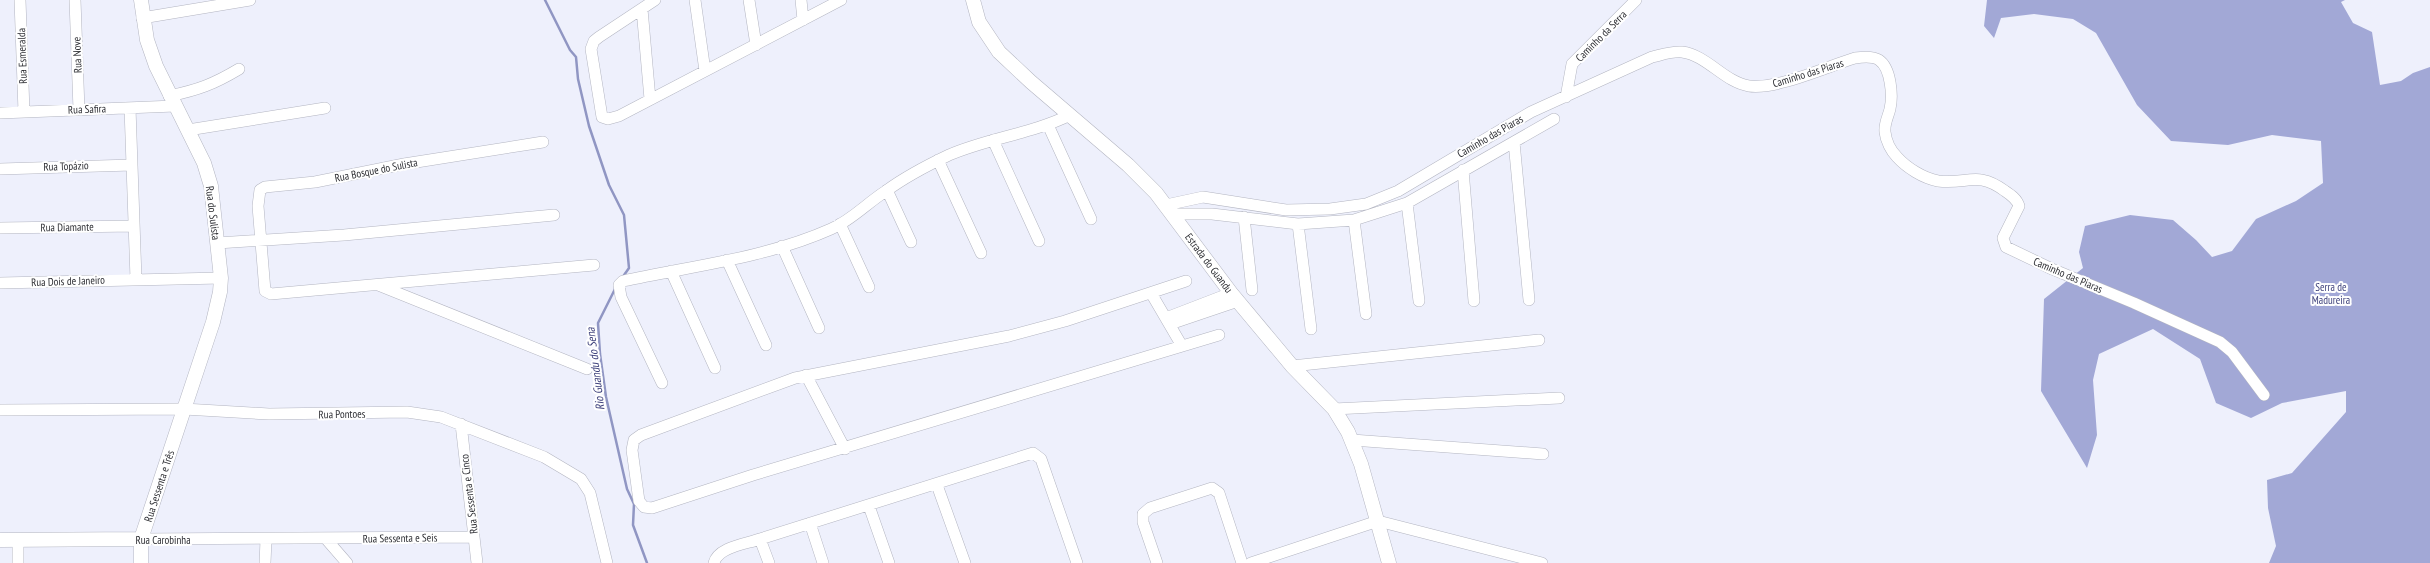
<svg xmlns="http://www.w3.org/2000/svg" width="2430" height="563" font-family="'PT Sans Narrow',sans-serif">
	<rect width="100%" height="100%" fill="#eef0fc"/>
	<path fill="#a2a8d6" d="M1987,0H2345L2341,2L2353,23L2372,32L2380,85L2401,81L2413,73L2430,67V563H2269L2276,546L2268,508L2267,480L2292,473L2346,412V391L2282,403L2251,418L2216,403L2200,359L2153,329L2099,354L2093,380L2097,435L2087,468L2041,391L2044,299L2083,268L2079,252L2085,226L2130,215L2173,220L2196,240L2212,257L2232,251L2256,219L2296,201L2323,183L2321,141L2272,135L2228,145L2171,141L2137,105L2096,33L2073,19L2034,14L2001,18L1994,38L1984,26Z"/>
	<g fill="none" stroke-linecap="round" stroke-linejoin="round">
		<path stroke="#9096c3" stroke-width="2.5" d="M545,0L570,50L576,57L578,79L589,126L609,185L624,215L629,268L622,278
			M616,287L598,323L600,354L606,397L627,489L634,504L633,525L647,563"/>
		<g stroke="#b3b5c1" stroke-width="12">
			<path id="minor" d="M20,0L24,112
				M75,0L79,110
				M655,0L599,37L594,41L591,49L602,117L608,119L619,116L841,0
				M695,0L705,71
				M749,0L756,45
				M801,0L803,20
				M642,9L650,99
				M142,18L250,0
				M169,96C198,90 214,84 239,69
				M1566,97L1572,64L1636,0
				M130,108L136,279
				M0,113L175,106
				M1048,125L1091,219
				M188,130L325,108
				M993,140L1039,241
				M543,142L404,164L315,182L265,187L260,190L258,206L265,291L271,294L594,265
				M1514,142L1529,300
				M938,160L981,253
				M0,169L132,165
				M1463,170L1474,301
				M887,190L911,242
				M1407,203L1419,301
				M1166,205L1203,197L1286,210L1330,209L1366,204L1398,191L1531,112L1652,57C1661,55 1672,51 1682,52C1707,55 1724,82 1749,86C1777,90 1828,66 1855,58C1862,57 1873,56 1879,60C1891,68 1893,96 1890,109C1888,117 1884,124 1885,132C1886,141 1891,151 1897,157C1907,168 1923,178 1938,181C1967,185 1977,170 2005,191C2011,195 2017,199 2019,206L2003,238L2006,247L2052,269L2134,303L2220,342L2232,352L2264,395
				M1173,214H1212L1298,224L1354,220L1407,203L1554,119
				M1244,217L1252,290
				M1354,220L1366,314
				M840,224L869,287
				M1298,224L1311,329
				M0,228L134,226
				M217,243L344,235L554,215
				M782,246L819,328
				M727,260L766,345
				M671,271L715,368
				M1186,281L1065,321L1009,336L795,378L641,435L634,440L632,450L639,501L644,507L652,508L753,475L1219,335
				M0,283L221,278
				M378,285L587,369
				M1151,293L1182,346
				M1166,318L1231,293
				M1170,324L1238,301
				M1292,366L1539,340
				M806,375L845,449
				M662,383L621,297L619,285L623,281C692,266 766,258 831,229C852,220 867,203 886,191C905,177 928,165 949,155C988,138 1031,134 1070,115
				M1334,409L1559,398
				M0,410L184,409L269,414L407,412L441,417L544,457L581,479L590,493L607,563
				M461,424L477,563
				M1352,440L1543,454
				M937,485L965,563
				M869,506L889,563
				M810,523L823,563
				M141,539L474,537
				M760,539L769,563
				M327,540L347,563
				M18,563V540
				M265,563L266,540
				M714,563C718,547 746,544 760,539L1033,453L1041,459L1077,563
				M1157,563L1143,522V514L1150,508L1212,488L1219,493L1242,563
				M1251,563L1378,521L1542,563"/>
		</g>
		<g stroke="#b3b5c1" stroke-width="15">
			<path id="tertiary" d="M973,0L979,22L999,52L1031,82L1128,165L1156,193L1231,293L1292,366L1334,409L1348,432L1361,464L1389,563
				M0,540L141,539
				M141,563V539L213,322L220,292L221,278L211,186L204,163L156,66L147,40L141,0"/>
		</g>
		<use href="#minor" stroke="#fff" stroke-width="11"/>
		<use href="#tertiary" stroke="#fff" stroke-width="14"/>
	</g>
	<g text-anchor="middle" dominant-baseline="central" stroke-width="4" stroke-linejoin="round" paint-order="stroke">
		<g font-size="11" fill="#2d2e33" stroke="#fff">
			<text transform="translate(1601 36) rotate(-45)">Caminho da Serra</text>
			<text transform="translate(77 55) rotate(-92)">Rua Nove</text>
			<text transform="translate(22 56) rotate(-92)">Rua Esmeralda</text>
			<text transform="translate(1808 73) rotate(-17)">Caminho das Piaras</text>
			<text transform="translate(87 109) rotate(-2)">Rua Safira</text>
			<text transform="translate(1490 136) rotate(-30)">Caminho das Piaras</text>
			<text transform="translate(66 166) rotate(-2)">Rua Topázio</text>
			<text transform="translate(376 170) rotate(-11)">Rua Bosque do Sulista</text>
			<text transform="translate(213 213) rotate(83)">Rua do Sulista</text>
			<text transform="translate(67 227) rotate(-1)">Rua Diamante</text>
			<text transform="translate(1209 263) rotate(53)">Estrada do Guandu</text>
			<text transform="translate(2068 275) rotate(23)">Caminho das Piaras</text>
			<text transform="translate(68 281) rotate(-2)">Rua Dois de Janeiro</text>
			<text transform="translate(342 414) rotate(-1)">Rua Pontoes</text>
			<text transform="translate(159 486) rotate(-72)">Rua Sessenta e Três</text>
			<text transform="translate(469 494) rotate(-97)">Rua Sessenta e Cinco</text>
			<text transform="translate(400 538) rotate(-1)">Rua Sessenta e Seis</text>
			<text x="163" y="540">Rua Carobinha</text>
		</g>
		<g font-size="11" fill="#3f427c" stroke="#fff">
			<text x="2331" y="287">Serra de<tspan x="2331" dy="13">Madureira</tspan></text>
		</g>
		<g font-size="12" font-style="italic" fill="#3f427c" stroke="#fff">
			<text transform="translate(595 369) rotate(-97)">Rio Guandu do Sena</text>
		</g>
	</g>
</svg>
